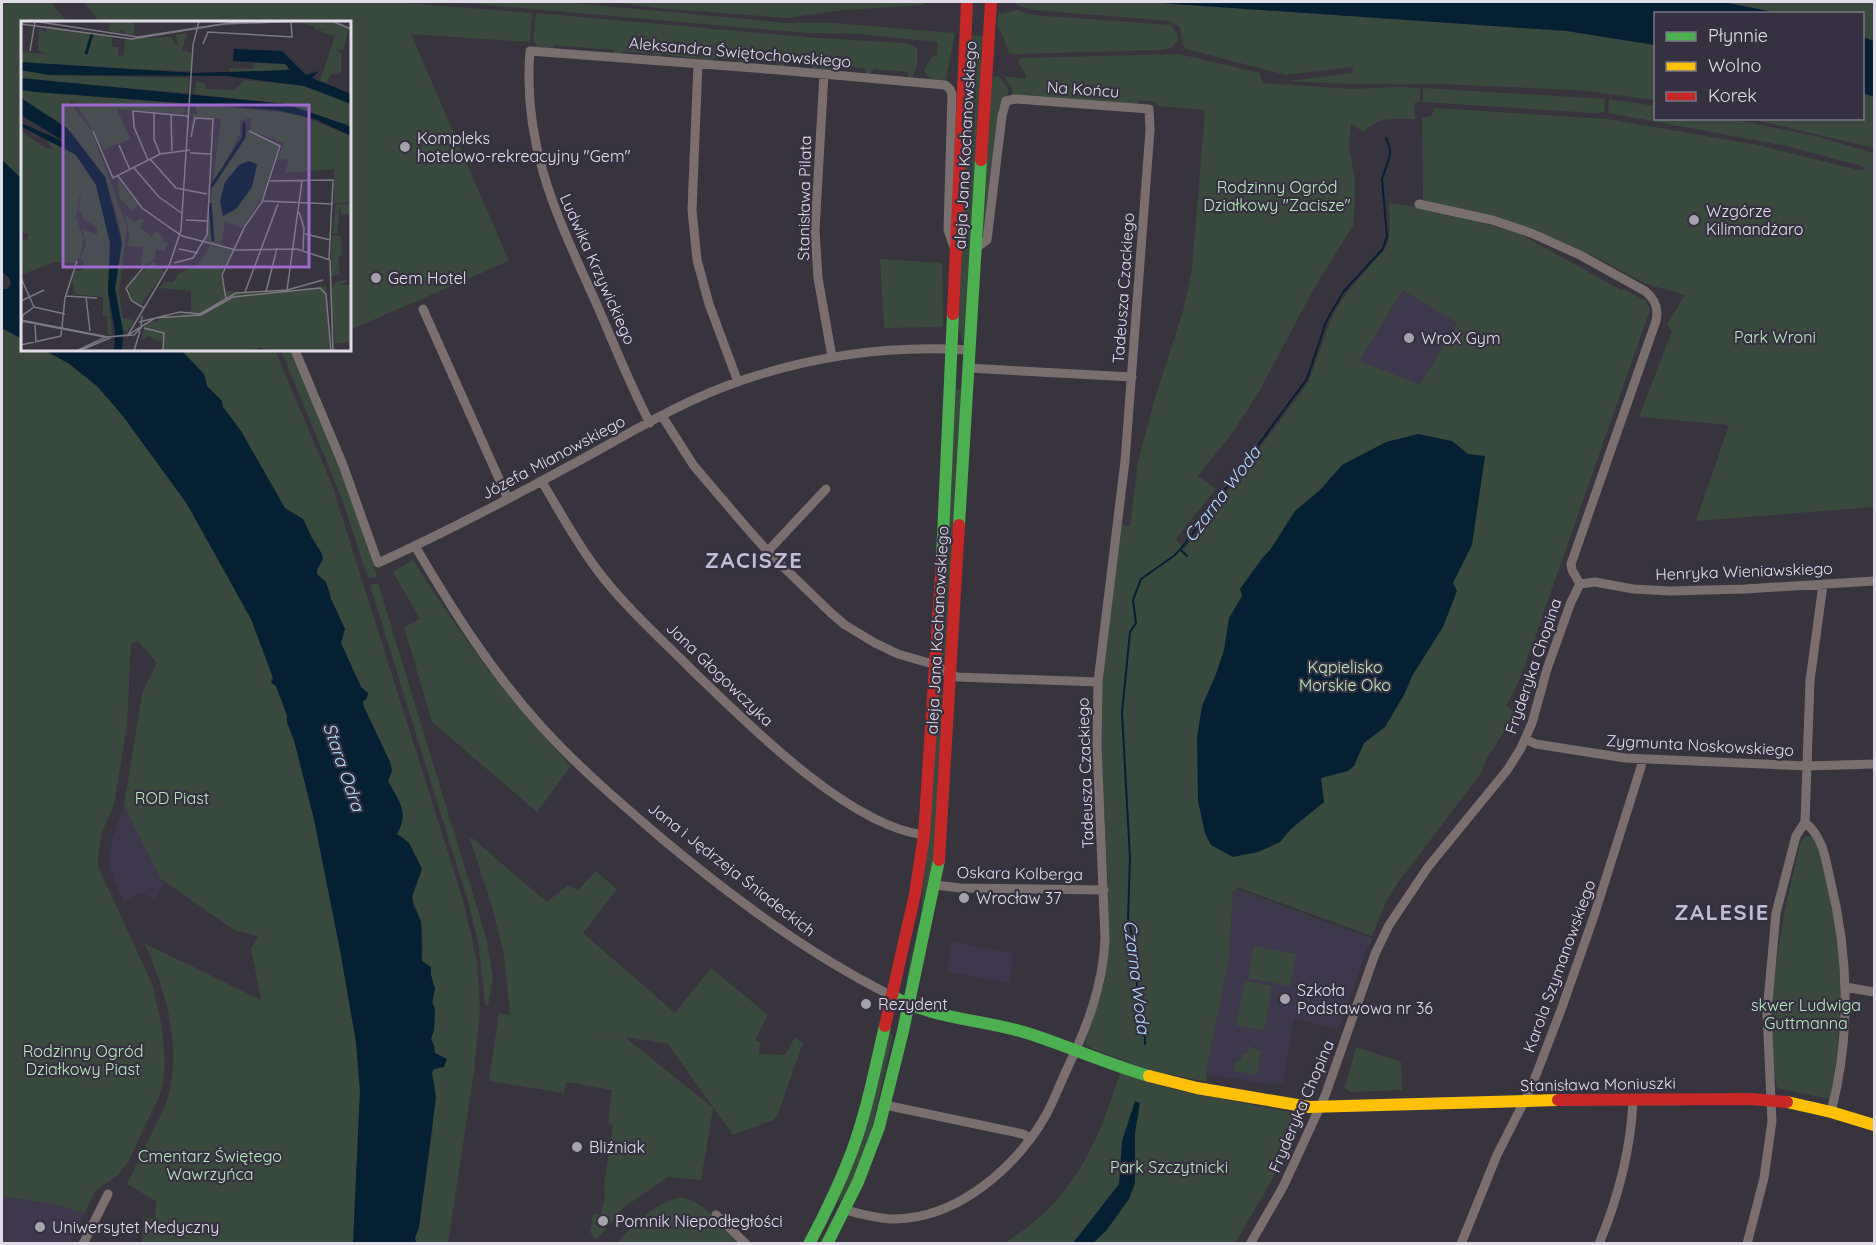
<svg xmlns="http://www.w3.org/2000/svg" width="1876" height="1245" font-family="Quicksand,sans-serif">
	<rect width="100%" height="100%" fill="#37343e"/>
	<path fill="#3e384d" d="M1403,290L1457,322L1421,384L1358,361Z
		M124,806L161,879L165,883L155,900L141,892L124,901L115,883L110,868V853L112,840Z
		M1236,890L1370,938L1368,943L1369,944L1338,1029L1294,1018L1283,1086L1208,1075L1206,1072L1229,959L1233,891Z
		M952,942L1012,953L1013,959L1009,983L947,972Z
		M2,1196L54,1204L85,1213L70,1243H2Z"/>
	<path fill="#3a493d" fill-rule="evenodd" d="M2,2H50L68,22H22V179L2,160Z
		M83,2H392L532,13L530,42L411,34L509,261L350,330V22H100Z
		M452,2H561L788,23H834L955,33L946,79L944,82C934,80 927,80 924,70L932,57L937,55L938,42L858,34L808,33Z
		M614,2H923V5L844,10L787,18L656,8Z
		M1014,2H1145L1567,31L1655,45V100L1577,90L1439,84H1347L1288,81L1352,73L1353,67L1286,75L1186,49L1183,45L1180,27L1170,21L1033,10L1019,6Z
		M1724,2H1874V41L1863,37L1862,14L1778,13Z
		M1017,10L1033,15L1171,25L1177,33L1178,40L1171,48L1164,50L1012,54L1008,52L1003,35L997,27L999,11L1001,14Z
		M536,13L805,37L902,43L910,44L917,49V66L912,78L908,77L907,72L874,69L870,74H866L864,68L837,66L834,71L813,69L810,63L787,61L783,67L779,66L777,63L747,60L745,64L737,63L736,60L714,58L713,61L662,54L661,57H654L652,54L624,51L622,54H614L613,50L554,45L552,49L536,47V43L533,42Z
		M969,35L983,36L965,343L963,344L959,330L962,201Z
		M1179,54L1260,73L1262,83L1351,89L1398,87L1420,88V102L1414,103L1415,119C1391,119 1382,116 1363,132L1351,123L1349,147L1355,180L1354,224L1313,290L1260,390L1233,432L1198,476L1216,489L1176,539L1184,550L1308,383L1333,315L1349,290L1385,249L1389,240L1390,226L1389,203L1438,210L1520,234L1621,290L1624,289L1646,301L1650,310L1535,637L1537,639L1534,640L1525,664L1527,667L1524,668L1514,692L1506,706L1516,713L1486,760L1481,773L1397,884L1386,902L1372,936L1237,887V889L1372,939L1370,945L1367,944L1369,938L1237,890L1233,891L1229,959L1206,1072L1207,1082L1153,1071L1093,1049L1086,1045V1040L1103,988L1108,950V892L1101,738L1102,679L1121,525L1130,526L1138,462L1155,398L1184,308L1192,268L1205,110L1157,106V102L1140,100L1137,104L1012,95V88L1004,76L1026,79V74L1018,63L1021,58ZM1403,290L1457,323L1420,384L1359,361Z
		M999,76L1008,89V96L999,106L984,234L982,235L989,78Z
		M1423,88L1605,99L1604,112L1593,113L1423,102Z
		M1863,93L1874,97V148L1752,119L1862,118Z
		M1609,99L1655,106L1656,118L1730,119L1815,136L1874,153V507L1696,521L1729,425L1639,417L1672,331L1667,325L1685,295L1646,284L1594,256L1528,229L1423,200L1422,118L1431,116L1435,108L1607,119L1758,145L1863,171L1865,167L1782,145L1608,113Z
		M880,259L942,263L943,325L941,327L884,328Z
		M2,328L22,339V350H44L68,363L97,386L123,416L187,504L251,619L272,675L271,681L276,686L287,716V722L294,740L314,819L340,950L356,1042L360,1091L353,1243H142L143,1218H155L156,1201C145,1196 138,1189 127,1184C136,1165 145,1147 154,1129C158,1120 164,1110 167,1100C183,1049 166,989 144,943L261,1000L251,948L258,936L234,930L161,879L124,806L142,693L157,663L138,641L131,644L127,725L114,805L102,832L98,859L99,869L115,903L153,986L162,1028L165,1063L163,1084L159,1097L128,1162L118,1175L95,1191L85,1213L54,1204L2,1196Z
		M181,350H275L332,485L463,900L477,962L480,1009L474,1072L448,1243H416L415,1238L419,1227L433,1126L432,1072L447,1059L438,1056L435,1052L434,1046L431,1039L434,1030L435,1009L432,1002L435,989L431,975V971L422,961C423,948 424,935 421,923C416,900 405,900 421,874C418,858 412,841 397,834C409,813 398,799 388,781L392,770L390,762L364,707L361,687L341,643L345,629L331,599L330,590L317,574L322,554L312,538L303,519L285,509L241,431L207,386L206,378Z
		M281,350H291L343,475L373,564L377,576L375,578H368L342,499Z
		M956,389H962L946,662L944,663L941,662Z
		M413,560C461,636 509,701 571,766L537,812L432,722L404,627L420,619L393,572Z
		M378,583L486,937L493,978L488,1006L485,1004L478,942L470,908L370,585Z
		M938,695H945L933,870L908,982L906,981L921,914Z
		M1808,836L1813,837C1821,854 1824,871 1828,890C1845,962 1843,1027 1830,1099L1777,1088C1763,1007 1781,923 1800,844L1803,838Z
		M472,838L547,902L568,885L578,890L596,871L617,889L583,933L675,1013L711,968L768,1015L755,1040L760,1042L759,1054L785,1055L795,1037L803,1043L777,1116L773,1120L733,1135L668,1044L598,1032L625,1037L713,1108L701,1180L668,1177L623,1208L596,1240L590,1232L593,1214L601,1215L605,1196L604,1185L613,1126L608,1123L612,1090L566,1082L564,1093L489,1081L499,1013L510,1015L504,954L491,903L470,839Z
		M1254,946L1296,954L1290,986L1248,978Z
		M1245,981L1272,986L1264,1030L1236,1025Z
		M888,1033L893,1034L870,1137L854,1179L843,1202H838Z
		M1248,1046L1261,1051L1257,1075L1233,1071L1235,1061L1240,1062L1243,1054H1247Z
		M1356,1047L1401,1062L1402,1090L1350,1092L1345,1088Z
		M1120,1073L1176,1090L1296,1113L1301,1116L1302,1120L1272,1180L1235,1243L1003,1244C1073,1201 1096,1148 1120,1073Z
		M681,1197C706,1202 720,1226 737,1243L616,1244C635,1223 653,1204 681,1197Z"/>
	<path fill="#052032" d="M1145,2H1723L1778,13L1656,14L1655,45L1567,31Z
		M1863,37L1874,41V97L1863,93Z
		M2,160L22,179V339L2,328V289H7L11,284L10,279L2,272Z
		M44,350H181L204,374L207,386L222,401L223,407L241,431L285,508L303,519L312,538L322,554L323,560L317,569V574L326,582L331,599L345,629L341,643L361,687L368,693L367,698L363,702L364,707L390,762L392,770L388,781C398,801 410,811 397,834L409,843L422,869L412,897L413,904L421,921L422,961L431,967V975L435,989L432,1002L435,1009L434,1030L431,1039L434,1046L435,1053L447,1059L444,1067L434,1069L432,1072L436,1097L419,1227L415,1238L416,1243H353L360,1091L356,1042L340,950L314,819L294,740L287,723V715L276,686L271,683L273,679L272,675L251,619L187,504L123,416L97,386L68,363Z
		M1418,434L1452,441L1468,454L1485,456L1472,545L1453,583L1457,591L1443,627L1412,676L1405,693L1385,727L1364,743L1354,766L1348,771L1321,778L1324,802L1291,829L1280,842L1258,852L1233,857L1211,845L1205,833L1198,801L1197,738L1202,706L1216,674L1224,650L1229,618L1242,596L1240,589L1263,557L1270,550L1295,511L1320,490L1342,465L1386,442Z
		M1135,1101L1140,1103L1135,1133V1183L1129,1199L1106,1231L1093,1243H1073L1119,1184L1122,1141Z"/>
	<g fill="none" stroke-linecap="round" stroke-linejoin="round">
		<path stroke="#052032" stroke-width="2" d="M1181,550L1187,556
			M1145,1044V1037L1139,1021L1135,950L1128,918L1130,858L1122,713L1130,632L1136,623L1133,600L1141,579L1175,555L1184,545L1307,379L1326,322L1332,311L1344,291L1382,250L1387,237L1382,179L1390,155V149L1386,138"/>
		<path stroke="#7a6f6f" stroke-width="9" d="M698,64L692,210L697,260L709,304L738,382
			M824,74L815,230L818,278L832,357
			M1419,204L1492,220L1531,233L1580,255L1645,291C1655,299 1659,308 1656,321L1571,564L1572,570L1580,584
			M423,309L508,499
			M295,350L343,465L378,563C444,533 509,499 573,464C627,435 681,401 740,381C813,356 891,345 969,350
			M968,368L1132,377
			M662,416L694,466L746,527L771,555L831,613L845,625L875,643L898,654L936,665L951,675L958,677L1098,682
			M650,423C630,385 614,344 597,305C559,220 522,148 530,51L779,70L945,85L950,89L952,94L948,230L955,250
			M542,482C559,510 575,540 595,567C622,604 659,637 692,670C746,722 848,826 924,835
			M415,546C452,609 491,671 540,725C577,766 618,801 660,837C732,897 808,954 892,996
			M768,551L826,489
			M1580,584L1595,582L1633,589L1670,591L1745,589L1874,581
			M1525,739L1536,744L1625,758L1807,766L1874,764
			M1805,822C1823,838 1825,856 1830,879C1849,955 1851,1036 1831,1112
			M935,885L960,888L1104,890
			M1845,987L1874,992
			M885,1105L1023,1134L1030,1138
			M846,1210C861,1214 878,1219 895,1219C959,1218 1016,1167 1046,1115C1054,1100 1060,1084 1067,1069C1087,1027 1103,986 1105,939L1097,745L1098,682L1125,461L1150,130L1149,109L1015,99L1006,101L1002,116L987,240L975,249
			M716,1215L746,1244
			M83,1244L108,1194
			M1250,1244L1283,1187L1325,1096L1375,954L1389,925L1428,867L1508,769L1521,748L1532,723L1547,669L1571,602L1580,584
			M1461,1244L1497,1155L1531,1088L1561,1010L1594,916L1641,767L1642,759
			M1599,1244C1618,1198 1631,1149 1633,1100
			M1747,1244L1764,1178L1772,1121L1767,1013L1776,913L1796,836L1805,822L1810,681L1823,584"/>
		<path stroke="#4caf50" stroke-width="12" d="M959,525L981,160
			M942,558L953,314
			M892,996C935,1020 984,1019 1030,1034C1070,1047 1108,1064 1149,1076
			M809,1244C825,1214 840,1183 852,1151C867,1111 875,1068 885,1026
			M827,1244L858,1182L879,1127L903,1031L939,860"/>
		<path stroke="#ffc107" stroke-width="12" d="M1149,1076L1197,1088L1309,1107L1558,1100
			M1787,1102L1831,1112L1874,1125"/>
		<path stroke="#c62828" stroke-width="12" d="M981,160L991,2
			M953,314L967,2
			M939,860L959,525
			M885,1026L915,894L924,835L942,558
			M1558,1100L1752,1099L1787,1102"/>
	</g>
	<g fill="#a5a2ac" stroke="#353141" stroke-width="2">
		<circle cx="405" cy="147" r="6"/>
		<circle cx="1694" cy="220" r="6"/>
		<circle cx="376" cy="278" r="6"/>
		<circle cx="1409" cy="338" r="6"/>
		<circle cx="964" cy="898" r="6"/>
		<circle cx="1285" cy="999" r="6"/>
		<circle cx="866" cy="1004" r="6"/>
		<circle cx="577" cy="1147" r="6"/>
		<circle cx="603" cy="1221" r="6"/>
		<circle cx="40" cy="1227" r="6"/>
	</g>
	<g text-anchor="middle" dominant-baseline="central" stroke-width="4.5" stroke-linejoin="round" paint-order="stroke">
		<g font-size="16" fill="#e0dde8" stroke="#353141">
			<text transform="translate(740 52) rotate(5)">Aleksandra Świętochowskiego</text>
			<text transform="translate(1083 89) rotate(4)">Na Końcu</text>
			<text transform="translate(965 145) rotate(-87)">aleja Jana Kochanowskiego</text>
			<text transform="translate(804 198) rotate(-89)">Stanisława Pilata</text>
			<text transform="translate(598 269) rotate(66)">Ludwika Krzywickiego</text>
			<text transform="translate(1123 288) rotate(-86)">Tadeusza Czackiego</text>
			<text transform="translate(553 457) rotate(-28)">Józefa Mianowskiego</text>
			<text transform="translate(1744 571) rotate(-2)">Henryka Wieniawskiego</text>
			<text transform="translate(937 630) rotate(-87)">aleja Jana Kochanowskiego</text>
			<text transform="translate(1533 666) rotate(-71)">Fryderyka Chopina</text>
			<text transform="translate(720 674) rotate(44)">Jana Głogowczyka</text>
			<text transform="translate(1700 745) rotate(3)">Zygmunta Noskowskiego</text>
			<text transform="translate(1085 773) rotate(-92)">Tadeusza Czackiego</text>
			<text transform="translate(732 869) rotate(38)">Jana i Jędrzeja Śniadeckich</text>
			<text transform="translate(1020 873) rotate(1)">Oskara Kolberga</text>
			<text transform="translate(1559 966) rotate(-70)">Karola Szymanowskiego</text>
			<text transform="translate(1598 1084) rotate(-1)">Stanisława Moniuszki</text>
			<text transform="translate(1301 1106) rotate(-67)">Fryderyka Chopina</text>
		</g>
		<g font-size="16" fill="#e0dde8" stroke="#353141" text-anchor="start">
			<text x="417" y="138">Kompleks<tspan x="417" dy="18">hotelowo-rekreacyjny "Gem"</tspan></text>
			<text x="1706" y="211">Wzgórze<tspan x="1706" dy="18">Kilimandżaro</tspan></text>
			<text x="388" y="278">Gem Hotel</text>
			<text x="1421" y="338">WroX Gym</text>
			<text x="976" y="898">Wrocław 37</text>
			<text x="1297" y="990">Szkoła<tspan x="1297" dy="18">Podstawowa nr 36</tspan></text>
			<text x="878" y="1004">Rezydent</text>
			<text x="589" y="1147">Bliźniak</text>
			<text x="615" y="1221">Pomnik Niepodłegłości</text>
			<text x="52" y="1227">Uniwersytet Medyczny</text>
		</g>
		<g font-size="16" fill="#b6eabc" stroke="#353141">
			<text x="1277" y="187">Rodzinny Ogród<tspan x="1277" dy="18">Działkowy "Zacisze"</tspan></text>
			<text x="1775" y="337">Park Wroni</text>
			<text x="1345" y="667">Kąpielisko<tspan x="1345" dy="18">Morskie Oko</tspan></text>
			<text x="172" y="798">ROD Piast</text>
			<text x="1806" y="1005">skwer Ludwiga<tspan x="1806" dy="18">Guttmanna</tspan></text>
			<text x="83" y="1051">Rodzinny Ogród<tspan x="83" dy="18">Działkowy Piast</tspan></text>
			<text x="210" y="1156">Cmentarz Świętego<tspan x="210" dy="18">Wawrzyńca</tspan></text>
			<text x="1169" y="1167">Park Szczytnicki</text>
		</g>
		<g font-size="18" font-style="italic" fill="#afdfff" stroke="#353141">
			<text transform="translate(1222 494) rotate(-53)">Czarna Woda</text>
			<text transform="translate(344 767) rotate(71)">Stara Odra</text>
			<text transform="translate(1137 977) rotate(83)">Czarna Woda</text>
		</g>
		<g font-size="22" font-weight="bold" letter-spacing="1.5" fill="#c1bcd1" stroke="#353141">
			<text x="754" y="560">ZACISZE</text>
			<text x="1722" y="912">ZALESIE</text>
		</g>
	</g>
	<g transform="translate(21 21)">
		<rect width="330" height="330" fill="#37343e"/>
		<path d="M90,0L113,1V13H104L101,8L99,12L88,10ZM309,0L328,7L322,29L315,28L320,32V51L309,54L306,62L299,60L314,15L297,10L309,7L295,9L293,5L278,2ZM27,5L91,16V26H97V35L103,34L104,18L151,16L153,24L157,23L155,14L166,12L161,29L170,32V50L32,46L0,41V31L25,33L17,29L18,8L25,11ZM232,42L264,43L269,47L258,52L208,51L209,47L232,48ZM0,49L28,54L168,57L167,72L18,60L0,57ZM224,59L283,65L323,79L330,83V107L265,83L174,73L175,60L185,63L184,68L212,69ZM0,69L163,83L147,86L168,88L167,96L164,89L162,93L96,88L109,118L83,129L54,80H48L71,110L106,206L98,272L102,297L113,299L106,312L100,306L94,270L101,222L97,197L84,156L51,112L0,77ZM174,83L276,93L330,115V181L313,182V148L264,152L268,139L257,138L262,122L234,111L258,124L241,177L221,207L204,200L200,225L184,220L200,98L174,96L170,114L172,92L176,94ZM230,97V111L224,110L213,134L197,155L219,113V100ZM0,110L25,127L32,128L25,119L53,132L75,164L89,222L87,271L91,314L87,313L86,295H82V276L54,273L51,258L54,250L61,249L63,241L59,238L65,223L61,207L76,214V206L63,199L58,189L60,168L55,196L63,218L59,236L53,242L33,241L0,254V218L6,219L8,213L0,211ZM96,157L117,184L112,190L99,178ZM330,182V193L321,194L318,185L317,212L312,213L314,184ZM104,193L114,201L120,197L123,200L119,206L130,216L135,210L143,216L142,221L147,220L144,230L135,229L134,238L120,246L122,226L106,225L109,216ZM316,214L320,215L321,235L317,236L319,254L309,255L311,215ZM189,224L212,229L199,255L204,270L239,273L305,265L309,330H246L238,326L232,330H142L141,318L140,321L128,315L120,319L124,303L170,290V270L139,267L143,261H153L157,253L178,243ZM132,240L143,251L120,284L112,279L106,265ZM330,259L317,264H330V321L314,323L309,267L317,260Z" fill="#3a493d" fill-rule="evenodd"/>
		<path d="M213,28L261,30L285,54L298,50L291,57L330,73V83L283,65L206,55L28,54L0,49V41L173,52L269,49L264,43L212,40ZM0,57L265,83L326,104L330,107V115L294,98L255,89L14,71L0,69ZM0,77L46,107L84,156L101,222L94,267L102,310L101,330H93L94,310L87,271L89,222L75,164L55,134L1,106L0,102L44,121L0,94ZM228,140L236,143L231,166L215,188L202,195L199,180L204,161L218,144Z" fill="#052032"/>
		<path fill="none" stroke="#052032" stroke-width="3" d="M65,33L71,13M190,166L223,116V102M189,182L192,220"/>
		<path fill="none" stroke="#7b7882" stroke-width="1.5" d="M12,0L117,16L221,0M311,0L330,8M0,3L111,18L203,3L284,0M182,23L187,11L271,16L270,0M9,30L14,0M133,92V118L139,133M150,93L151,130M72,110L92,157L139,133L169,129M98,124L109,149M169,132L190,133M129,138L155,167L186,173M127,139L113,106L112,90L166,95L167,98M113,147L138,176L162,193M97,155L121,187L161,215L215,229L276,228L309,239L312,330M249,160L312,159L308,239M242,180L312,183M278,191L283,207L282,229M165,199L187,200M284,213L310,219M158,228L177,232M153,242L172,237L186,214L192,98L174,97L170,116M122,247L105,267L111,280L123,287M0,257L13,286M266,269L281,160M224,271L257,183M245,271L256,227M45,275L76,277M65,276L69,310M205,278L201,254L224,205L241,181L259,125L228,110M0,280L23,269M13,286L44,293M0,299L87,316L107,314L134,297L180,294L212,276L299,267L305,273L310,330M0,300L84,316M118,301L159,291L179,293L215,272L266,269L302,259M14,302L15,322M0,306L2,294L13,286M123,307L143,312L142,330M107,314L148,245L160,209L172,24L178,0M40,315L44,277L56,240M0,324L40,315M55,330L85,316L113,314L120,307L121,295M58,330L91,316M113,330L119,310"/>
		<path fill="#9e6acd" fill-opacity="0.15" stroke="#9e6acd" stroke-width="3" d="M42,84H288V246H42Z"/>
		<rect width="330" height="330" fill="none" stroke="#e0dde8" stroke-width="3"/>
	</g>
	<rect width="1876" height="1245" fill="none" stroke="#e0dde8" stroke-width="6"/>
	<rect x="1654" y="12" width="210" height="108" fill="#353141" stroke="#797684" stroke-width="1.5"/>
	<rect x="1666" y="32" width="30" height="9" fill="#4caf50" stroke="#797684" stroke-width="1.5"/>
	<text x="1708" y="42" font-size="18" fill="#e0dde8">Płynnie</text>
	<rect x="1666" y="62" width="30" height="9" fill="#ffc107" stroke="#797684" stroke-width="1.5"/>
	<text x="1708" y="72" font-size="18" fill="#e0dde8">Wolno</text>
	<rect x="1666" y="92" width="30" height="9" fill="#c62828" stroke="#797684" stroke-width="1.5"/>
	<text x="1708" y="102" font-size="18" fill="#e0dde8">Korek</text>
</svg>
